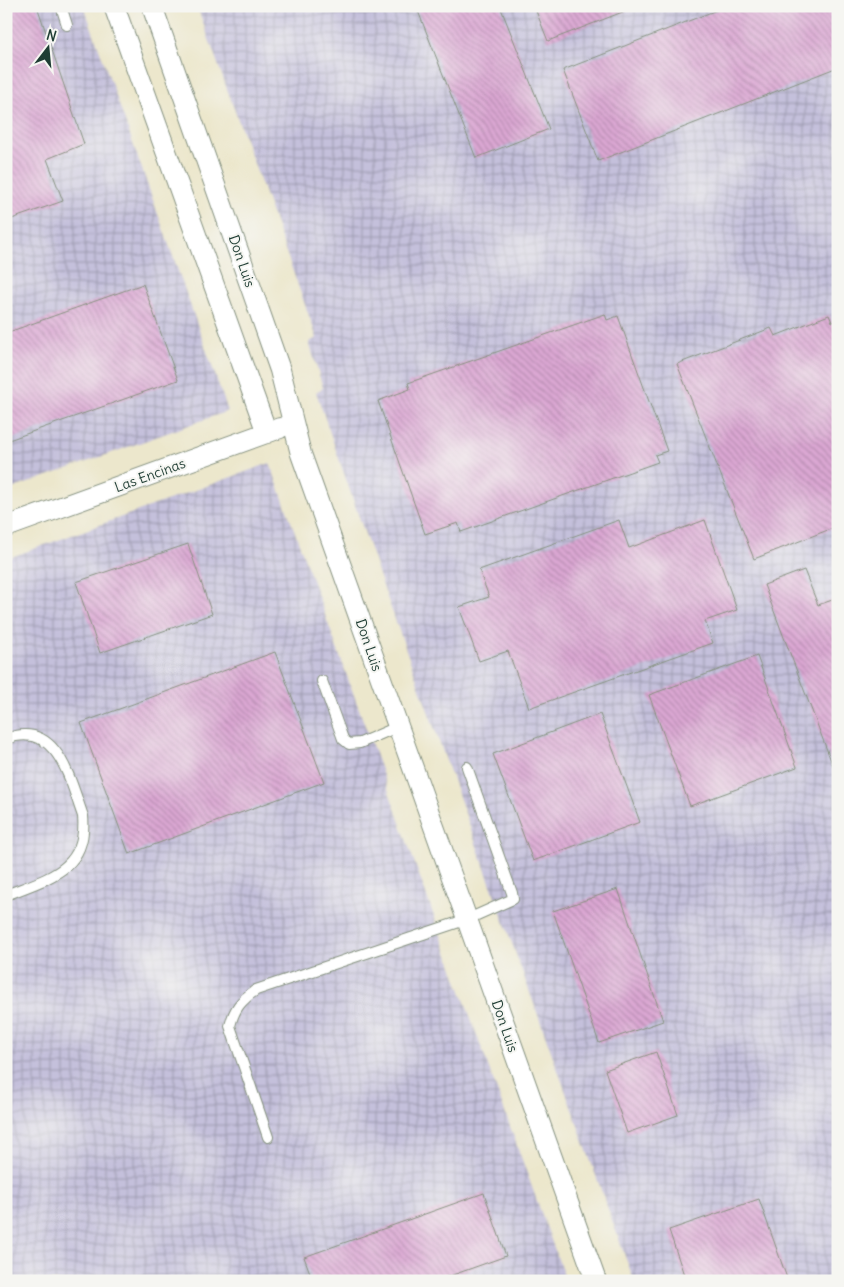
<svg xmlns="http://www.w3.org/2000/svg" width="844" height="1287" font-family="Delius,sans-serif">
	<defs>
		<pattern id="industrial-grid" width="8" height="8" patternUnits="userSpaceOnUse" patternTransform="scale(1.25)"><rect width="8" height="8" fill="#c4c0db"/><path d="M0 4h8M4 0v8" fill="none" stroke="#9f9db2"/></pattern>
		<pattern id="building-back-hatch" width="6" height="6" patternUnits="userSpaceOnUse" patternTransform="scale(1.25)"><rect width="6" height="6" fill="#dba7d3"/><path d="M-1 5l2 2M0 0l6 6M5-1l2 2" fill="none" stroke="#b189ac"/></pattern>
	</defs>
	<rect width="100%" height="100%" fill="#f6f6f2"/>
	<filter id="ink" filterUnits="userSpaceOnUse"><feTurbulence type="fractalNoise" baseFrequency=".02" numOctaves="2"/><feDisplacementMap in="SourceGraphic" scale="10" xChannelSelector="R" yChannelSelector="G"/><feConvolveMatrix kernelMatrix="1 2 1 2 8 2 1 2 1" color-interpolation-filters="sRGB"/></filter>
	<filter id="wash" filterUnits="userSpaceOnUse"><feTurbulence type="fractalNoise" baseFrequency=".0096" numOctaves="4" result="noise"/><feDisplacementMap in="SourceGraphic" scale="20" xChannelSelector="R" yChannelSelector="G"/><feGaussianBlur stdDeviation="1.12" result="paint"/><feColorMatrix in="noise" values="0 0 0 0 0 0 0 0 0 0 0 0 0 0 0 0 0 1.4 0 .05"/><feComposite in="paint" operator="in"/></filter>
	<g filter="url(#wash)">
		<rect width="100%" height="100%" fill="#ece7cc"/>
		<path fill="url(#industrial-grid)" d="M6,6H84L228,411L6,491Z
			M197,6H838V1281H634L379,575L316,392L323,388L309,342L317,338Z
			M270,463L566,1281H6V559Z"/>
		<g id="blocks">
			<path fill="url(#building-back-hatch)" d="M6,6H37L84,144L47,159L63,201L6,221Z
				M416,6H500L549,129L476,158Z
				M534,6H638L548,41Z
				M727,6H838V67L598,161L563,70Z
				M143,284L178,380L6,441V333Z
				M605,314L607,320L618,316L667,451L655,455L658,462L461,532L458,523L425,534L378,401L410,389L408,383Z
				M829,315L832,322L838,320V526L754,559L677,364L771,328L775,336Z
				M619,520L629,548L705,520L737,610L705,621L713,643L529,708L508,651L479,661L459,607L489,597L479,570Z
				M188,544L212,614L100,653L76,582Z
				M804,570L818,605L838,598V779L764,585Z
				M275,652L324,782L129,854L81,723Z
				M757,656L797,767L690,806L649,695Z
				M600,714L640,822L533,861L493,754Z
				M618,889L663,1021L599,1043L553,911Z
				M656,1052L678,1115L627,1133L605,1070Z
				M484,1193L506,1256L436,1281H313L304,1257Z
				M759,1199L788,1281H686L669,1230Z"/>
		</g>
	</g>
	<g filter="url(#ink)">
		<use href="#blocks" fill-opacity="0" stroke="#869280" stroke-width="1"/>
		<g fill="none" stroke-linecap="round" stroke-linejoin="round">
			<g stroke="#869280" stroke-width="12">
				<path id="lane" d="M61,6L67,25
					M322,681L343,739L349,744L360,743L397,727
					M6,739C58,719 70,781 83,816C88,870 48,878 6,895
					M268,1137L230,1026C234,1009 241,1000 256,990L468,919L513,899L512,893L467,767"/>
			</g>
			<g stroke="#869280" stroke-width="22">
				<path id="street" d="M114,6L267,433
					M152,6L280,370L301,454L596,1281
					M6,527L280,428"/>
			</g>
			<use href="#lane" stroke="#fff" stroke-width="10"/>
			<use href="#street" stroke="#fff" stroke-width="20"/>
		</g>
	</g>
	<g text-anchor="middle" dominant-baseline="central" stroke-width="4" stroke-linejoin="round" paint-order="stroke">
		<g font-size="14" fill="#1f3d34" stroke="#f6f6f2">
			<text transform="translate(242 261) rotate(71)">Don Luis</text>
			<text transform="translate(150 475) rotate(-20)">Las Encinas</text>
			<text transform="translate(369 645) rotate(71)">Don Luis</text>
			<text transform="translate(505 1026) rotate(71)">Don Luis</text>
		</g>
	</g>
	<rect width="844" height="1287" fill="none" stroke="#f6f6f2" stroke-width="25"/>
	<g transform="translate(48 48) rotate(16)" stroke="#f6f6f2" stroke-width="4" paint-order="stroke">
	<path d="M0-4L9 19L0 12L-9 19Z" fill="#1f3d34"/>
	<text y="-8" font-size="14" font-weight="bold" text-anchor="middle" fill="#1f3d34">N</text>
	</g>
</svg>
